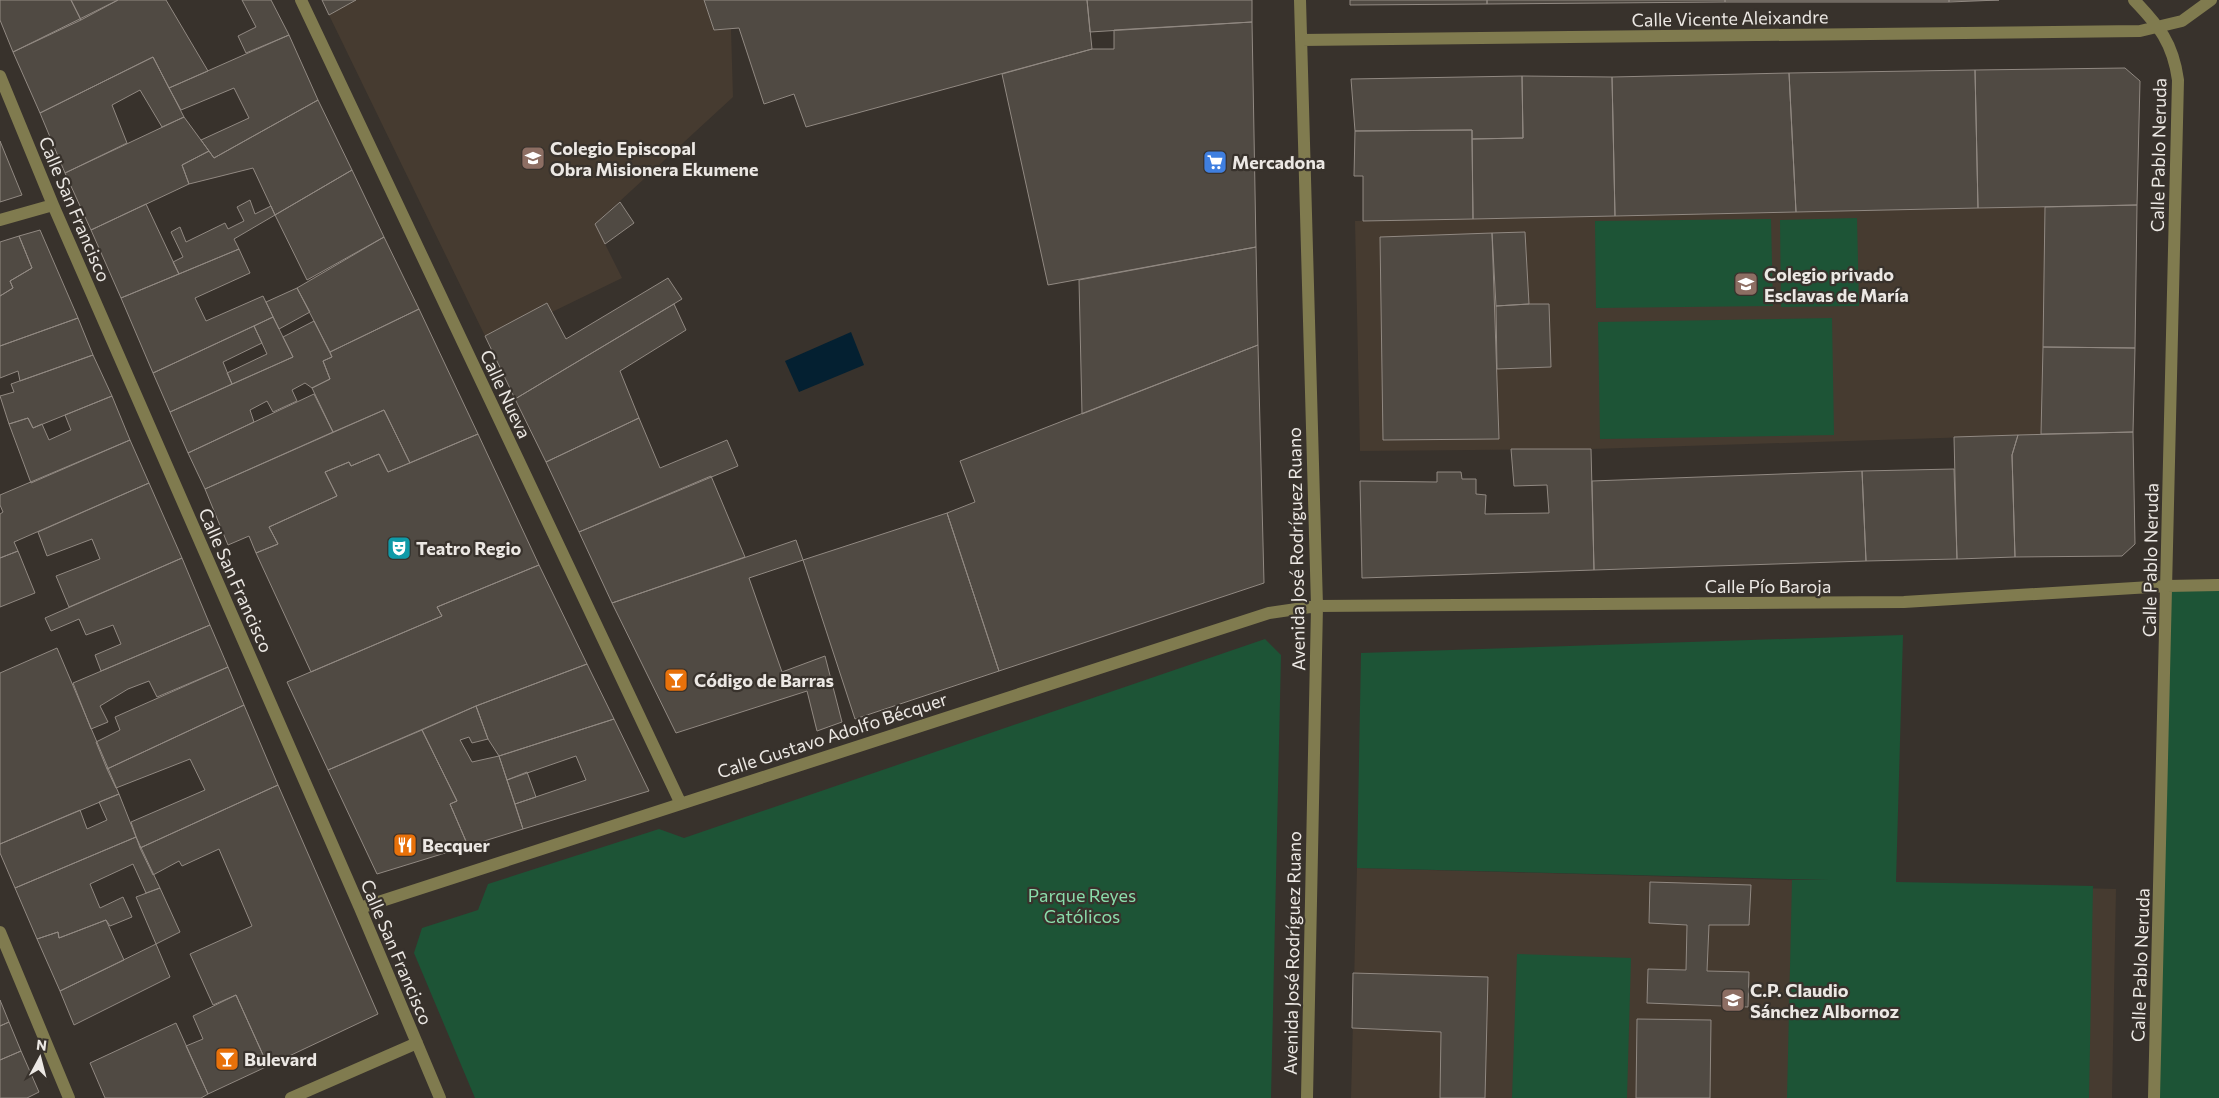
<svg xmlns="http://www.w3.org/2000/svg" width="2219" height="1098" font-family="Commissioner,sans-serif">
	<rect width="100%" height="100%" fill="#38322c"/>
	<path fill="#463b30" d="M353,0H704L714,30L731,29L733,97L595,224L622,278L552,312L547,303L485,336L329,15Z
		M2137,205L2133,432L1591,449L1360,451L1355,221Z
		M1357,868L2116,889L2112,1098H1351Z"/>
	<path fill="#1d5436" d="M1857,218L1859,306L1781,307L1780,220Z
		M1771,219L1773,306L1596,308L1595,221Z
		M1832,318L1834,435L1600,439L1598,322Z
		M2219,585V1098H2154L2167,586Z
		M1903,635L1896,882L2093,886L2089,1098H1787L1792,880H1828L1357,868L1361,653Z
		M1265,639L1281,655L1271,1098H475L414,953L422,928L478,910L488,884L659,829L684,838Z
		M1517,954L1631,958L1627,1098H1512Z"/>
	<path fill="#042031" d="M851,332L864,365L799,392L785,361Z"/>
	<path fill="#504a43" stroke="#918982" d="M0,0H71L81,20L13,52L0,20Z
		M71,0H118L81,20Z
		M118,0H166L208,71L169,88L153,57L40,113L13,52Z
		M242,0H271L289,35L246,53L238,36L256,27Z
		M322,0H356L329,15Z
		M704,0H1087L1092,49L806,127L794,94L764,104L739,28L714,30Z
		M1087,0H1252V22L1090,32Z
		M1350,0H1487V4L1350,5Z
		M1487,0H1725V2L1487,4Z
		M1725,0H1949V2H1725Z
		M1949,0H1999L1949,2Z
		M1252,22L1256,247L1048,285L1002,74L1092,49H1114V30Z
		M289,35L318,100L214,158L201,140L249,118L234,88L181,110L169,88Z
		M153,57L184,117L162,127L140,90L112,105L127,143L65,173L40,113Z
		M2125,68L2140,81L2137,205L1978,208L1975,70Z
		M1975,70L1978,208L1796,212L1789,73Z
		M1789,73L1796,212L1615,216L1612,77Z
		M1522,76L1523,138L1472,139V130L1355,131L1351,79Z
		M1522,76L1612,77L1615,216L1473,219L1472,139L1523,138Z
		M318,100L352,170L275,215L253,168L189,184L182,165L209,151L214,158Z
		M184,117L209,151L182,165L189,184L91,230L65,173Z
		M1472,130L1473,219L1363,221V176H1354L1355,131Z
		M0,141L22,195L0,202Z
		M352,170L384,237L307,280L275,215Z
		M250,200L255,214L271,206L275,215L234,239L239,249L179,274L173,262L183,257L171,232L180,227L186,242L225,223L228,229L244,221L237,207Z
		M620,202L634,223L605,244L595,224Z
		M146,204L179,274L121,298L91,230Z
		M2137,205L2135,348L2043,347L2045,207Z
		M40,230L78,318L0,346V296L13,288L10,281L32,268L19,236Z
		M1525,232L1529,304L1496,306L1492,233Z
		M1492,233L1499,439L1383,440L1380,237Z
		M19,236L32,268L10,281L13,288L0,296V242Z
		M384,237L419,309L330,352L297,288Z
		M1256,247L1258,345L1082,414L1079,280Z
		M239,249L250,273L195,298L206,321L263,296L273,317L153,373L121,298Z
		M668,278L682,299L515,399L485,336L547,303L566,339Z
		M297,288L310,312L279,329L266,302Z
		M674,304L686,330L620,371L639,418L546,462L515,399Z
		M1529,304H1549L1551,367L1497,369L1496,306Z
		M419,309L478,434L410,463L384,410L333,432L312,388L330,379L323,361L332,357L330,352Z
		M273,317L293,357L232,384L227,373L267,354L254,326Z
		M78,318L93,355L20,381L18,371L0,378V346Z
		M314,321L332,357L323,361L330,379L312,388L305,383L292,390L297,401L273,412L267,401L250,410L254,422L188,453L170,412L293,357L283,337Z
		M254,326L262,343L223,362L232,384L170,412L153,373Z
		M1258,345L1264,583L999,671L947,513L975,502L960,461Z
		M2043,347L2135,348L2133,432L2041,434Z
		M93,355L112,396L33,428L28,418L9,424L0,396L14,392L11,384Z
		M314,394L333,432L205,489L188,453Z
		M112,396L130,440L31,483L9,424L28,418L33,428L42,424L49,440L71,430L65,415Z
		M384,410L410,463L388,472L379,454L351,466L349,462L325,472L337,496L269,527L278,544L256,553L249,536L228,545L205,489Z
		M639,418L660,468L727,440L738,466L579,532L546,462Z
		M2133,432L2135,544L2122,556L2015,557L2012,455L2018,435Z
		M478,434L539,565L437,607L442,616L311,672L256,553L278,544L269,527L337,496L325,472L349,462L351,466L379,454L388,472Z
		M2018,435L2012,455L2015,557L1957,559L1954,437Z
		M130,440L149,483L14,542L18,551L0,558V514L3,512L0,505V495Z
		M1511,449H1591L1594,570L1362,578L1360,481L1437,482V472H1461L1462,479H1476V494L1486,495L1485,514L1549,513L1547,485L1514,486Z
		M1954,469L1957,559L1866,561L1862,471Z
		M1862,471L1866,561L1594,570L1592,481Z
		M711,476L745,557L612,603L579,532Z
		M149,483L182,558L69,607L56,576L100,559L92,539L47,556L38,532Z
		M947,513L999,671L855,719L803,560Z
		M796,540L803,560L749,578L782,672L825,656L842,722L817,731L807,691L676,733L612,603Z
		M18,551L35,593L0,607V558Z
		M182,558L210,625L101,671L95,655L121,644L113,625L86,635L79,619L51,631L45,618Z
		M539,565L587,664L476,706L328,770L287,682L442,616L437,607Z
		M210,625L228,667L157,697L149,681L128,689L100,706L108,722L91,729L73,683Z
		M57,648L119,794L0,844V673Z
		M587,664L614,719L499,756L488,739L476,706Z
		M228,667L244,705L107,769L96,742L120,730L115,717Z
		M244,705L278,785L140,848L131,822L205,790L190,759L116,788L107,769Z
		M476,706L488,739L472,743L469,737L460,740L472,762L499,756L523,829L468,846L450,804L457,801L422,730Z
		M614,719L649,791L523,829L515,804L586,780L576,756L507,780L499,756Z
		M422,730L457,801L450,804L468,846L377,874L328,770Z
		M527,772L536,797L515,804L507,780Z
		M278,785L378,1014L268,1066L236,995L213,1005L190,954L252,926L219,849L182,866L179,861L153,875L140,848Z
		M119,794L136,837L15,888L0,853V844L80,810L87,829L107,820L99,802Z
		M136,837L160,888L146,893L133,864L90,884L100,908L123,897L132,917L110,926L106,920L59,938L58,932L37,939L15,888Z
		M1650,882L1751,885L1749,925H1709L1707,971L1749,972L1748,1007L1647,1003L1648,969L1686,970L1687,925L1649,923Z
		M160,888L180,932L156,944L136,897Z
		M106,920L124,960L60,991L37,939L58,932L59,938Z
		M156,944L170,977L74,1025L60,991Z
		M1353,973L1488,977L1485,1098H1440L1441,1032L1352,1028Z
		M236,995L268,1066L208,1094L186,1046L203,1039L193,1016Z
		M0,1000L9,1022L0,1026Z
		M1637,1019L1711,1020L1710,1098H1636Z
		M9,1022L21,1051L0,1060V1026Z
		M176,1023L208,1094L201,1098H105L90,1063Z
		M21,1051L39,1092L27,1098H0V1060Z"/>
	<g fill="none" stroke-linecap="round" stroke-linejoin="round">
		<path stroke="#807b4f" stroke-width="12" d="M301,0L680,802
			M1300,0L1317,606L1307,1098
			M2134,0C2159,26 2173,43 2178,80L2154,1098
			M1301,40L2140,31L2182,21L2211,0
			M0,76L53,205L360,908L440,1098
			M0,220L53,205
			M360,908L1269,613L1317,606L1904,602L2167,586L2219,585
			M0,932L69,1098
			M291,1098L417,1043"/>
	</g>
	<defs>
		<g id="school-square" transform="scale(1.25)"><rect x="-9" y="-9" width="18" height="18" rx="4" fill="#8d6e63" stroke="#38322c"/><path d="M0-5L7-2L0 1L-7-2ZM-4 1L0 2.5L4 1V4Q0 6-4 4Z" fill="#fff"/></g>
		<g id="supermarket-square" transform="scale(1.25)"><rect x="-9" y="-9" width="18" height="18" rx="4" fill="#3f7fe0" stroke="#38322c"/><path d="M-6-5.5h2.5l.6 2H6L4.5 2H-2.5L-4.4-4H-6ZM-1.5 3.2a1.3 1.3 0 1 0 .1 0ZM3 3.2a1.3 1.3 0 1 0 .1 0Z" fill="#fff"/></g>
		<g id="theatre-square" transform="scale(1.25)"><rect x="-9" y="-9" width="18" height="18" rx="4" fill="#0f9aa8" stroke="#38322c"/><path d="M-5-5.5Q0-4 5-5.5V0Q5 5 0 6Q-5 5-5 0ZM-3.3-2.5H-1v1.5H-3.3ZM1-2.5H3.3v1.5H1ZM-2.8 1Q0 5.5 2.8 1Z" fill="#fff"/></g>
		<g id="bar-square" transform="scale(1.25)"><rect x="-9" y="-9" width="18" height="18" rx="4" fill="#e8710a" stroke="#38322c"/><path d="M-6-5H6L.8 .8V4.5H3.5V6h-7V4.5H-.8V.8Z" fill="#fff"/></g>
		<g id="restaurant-square" transform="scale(1.25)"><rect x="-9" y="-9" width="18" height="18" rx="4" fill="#e8710a" stroke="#38322c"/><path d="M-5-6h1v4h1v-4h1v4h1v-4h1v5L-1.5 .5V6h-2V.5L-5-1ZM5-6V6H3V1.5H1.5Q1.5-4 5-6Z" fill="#fff"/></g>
		<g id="university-square" transform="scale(1.25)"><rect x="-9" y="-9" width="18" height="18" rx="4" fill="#8d6e63" stroke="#38322c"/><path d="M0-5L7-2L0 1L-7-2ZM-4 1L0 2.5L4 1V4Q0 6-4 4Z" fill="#fff"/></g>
	</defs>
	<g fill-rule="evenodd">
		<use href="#school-square" x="533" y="158"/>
		<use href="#supermarket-square" x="1215" y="162"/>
		<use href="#school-square" x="1746" y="284"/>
		<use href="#theatre-square" x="399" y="548"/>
		<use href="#bar-square" x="676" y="680"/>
		<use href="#restaurant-square" x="405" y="845"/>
		<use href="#university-square" x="1733" y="1000"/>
		<use href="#bar-square" x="227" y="1059"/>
	</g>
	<g text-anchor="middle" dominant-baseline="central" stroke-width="4.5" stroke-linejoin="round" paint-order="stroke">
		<g font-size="18" fill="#ece8e4" stroke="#38322c">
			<text transform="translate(1730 18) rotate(-1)">Calle Vicente Aleixandre</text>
			<text transform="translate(2158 155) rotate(-89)">Calle Pablo Neruda</text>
			<text transform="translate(75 209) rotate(67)">Calle San Francisco</text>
			<text transform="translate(506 394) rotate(65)">Calle Nueva</text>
			<text transform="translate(1296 549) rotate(-91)">Avenida José Rodríguez Ruano</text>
			<text transform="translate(2150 560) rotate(-89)">Calle Pablo Neruda</text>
			<text transform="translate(236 580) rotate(66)">Calle San Francisco</text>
			<text x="1768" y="586">Calle Pío Baroja</text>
			<text transform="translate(832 735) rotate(-18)">Calle Gustavo Adolfo Bécquer</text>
			<text transform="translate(397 952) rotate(67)">Calle San Francisco</text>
			<text transform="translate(1292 953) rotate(-89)">Avenida José Rodríguez Ruano</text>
			<text transform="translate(2140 965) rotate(-88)">Calle Pablo Neruda</text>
		</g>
		<g font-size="18" font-weight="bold" fill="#ece8e4" stroke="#38322c" text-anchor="start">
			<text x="550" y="148">Colegio Episcopal<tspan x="550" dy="21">Obra Misionera Ekumene</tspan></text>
			<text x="1232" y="162">Mercadona</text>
			<text x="1764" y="274">Colegio privado<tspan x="1764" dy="21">Esclavas de María</tspan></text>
			<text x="416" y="548">Teatro Regio</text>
			<text x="694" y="680">Código de Barras</text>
			<text x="422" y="845">Becquer</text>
			<text x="1750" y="990">C.P. Claudio<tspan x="1750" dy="21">Sánchez Albornoz</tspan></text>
			<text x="244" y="1059">Bulevard</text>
		</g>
		<g font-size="18" fill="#8adcaa" stroke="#38322c">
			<text x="1082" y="895">Parque Reyes<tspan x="1082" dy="21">Católicos</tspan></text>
		</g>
	</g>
	<g transform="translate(40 1058) rotate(7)" stroke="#38322c" stroke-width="4" paint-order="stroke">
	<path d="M0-4L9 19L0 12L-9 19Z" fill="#ece8e4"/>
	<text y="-8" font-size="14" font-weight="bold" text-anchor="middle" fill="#ece8e4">N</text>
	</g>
</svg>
